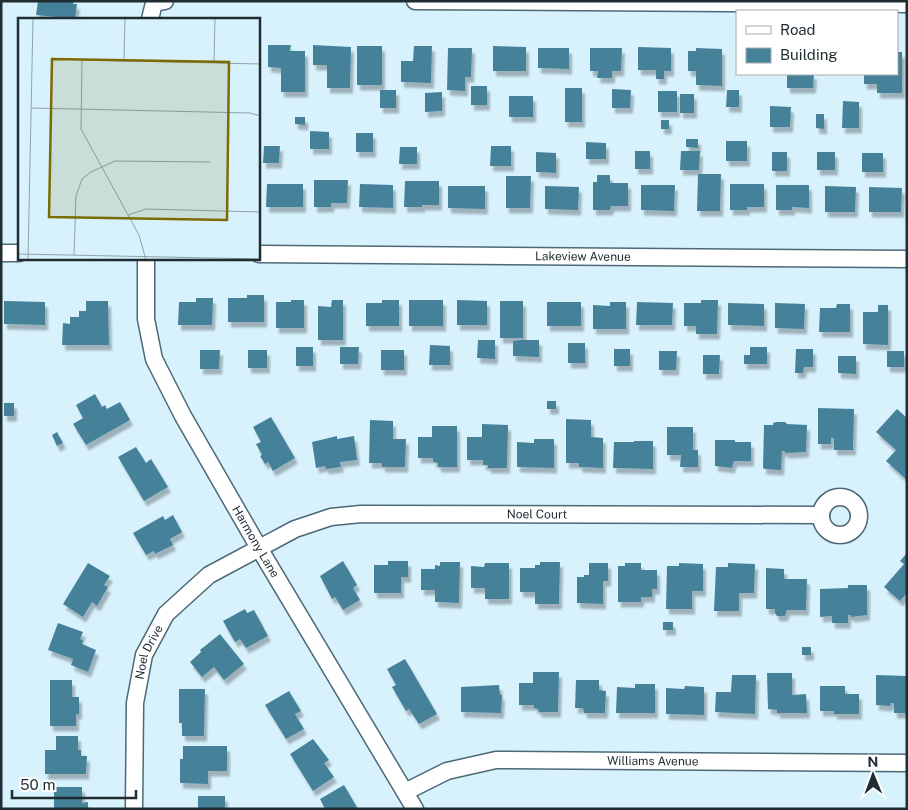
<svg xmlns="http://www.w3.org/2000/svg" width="908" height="810" font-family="'Public Sans',sans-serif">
	<defs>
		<filter id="shadow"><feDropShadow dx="3" dy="5.5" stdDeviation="1" flood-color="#0004"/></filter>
	</defs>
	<rect width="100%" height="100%" fill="#d8f2fd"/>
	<path fill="#458299" filter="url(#shadow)" d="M38,1H74L73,4H77L75,19H55L56,17L36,15Z
		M268,45H291L290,51H305V92H281V68L268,67Z
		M313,45L351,47L350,88H327V65H313Z
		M357,46H382V85H357Z
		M414,46H432L431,83L401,82V61H413Z
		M493,46L526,47V71H493Z
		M638,47L671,48V71H664V79H656V70H638Z
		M448,48H472L471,77H465V91L447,90Z
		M538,48H569V69L538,68Z
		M590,48H622L621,71H612V78H597L598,71H590Z
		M696,48L722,49V86L696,85V71H688V51H696Z
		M897,52H902V93H877V84H864V74H897Z
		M787,74H814L813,88H787Z
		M471,86H487V105H471Z
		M565,88H582V122H565Z
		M612,89L631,90L630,108H612Z
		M380,90H396V108H380Z
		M727,90H739V107H726Z
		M658,91H677V112H658Z
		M442,92V111L425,112V93Z
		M680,94H694V113H680Z
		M509,96H533V117H509Z
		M843,101L859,102V128H842Z
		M770,106L791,107L790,127H770Z
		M816,114H824V129L816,128Z
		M295,117H305V125L295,124Z
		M661,120H669V129H661Z
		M310,131L329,132V149H310Z
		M356,133H373V152H356Z
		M686,139H698V148L686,147Z
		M726,141H747V161H726Z
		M586,142L606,143V159H586Z
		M264,146H280L279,163H263Z
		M491,146H511V166H490Z
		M400,147H417V164H399Z
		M635,151H650V169H635Z
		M681,151H700L699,170H680Z
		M536,152L556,153V173L536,172Z
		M772,152H787V171H772Z
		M817,152H835V170H817Z
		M862,153H883V172H862Z
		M698,174H721L720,211H697Z
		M597,175H610V183H628V206H611L610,210H593V182H597Z
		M506,176H531L530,208H506Z
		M314,180H348L347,203H331V207H314Z
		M405,181H439V205H422V207H404Z
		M267,184H303V207H266Z
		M360,184L393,185V208L359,207Z
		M730,184H764V207H747V210H730Z
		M641,185H675L674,211L641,210Z
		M776,185H809V208L792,207V210H776Z
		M448,186H485V209L448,208Z
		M545,186L579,187L578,210L545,209Z
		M825,186L856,187L855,212H825Z
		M869,187L902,188L901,212H869Z
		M247,295H264V322H228V298H247Z
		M196,298H213L212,325H178L179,302H196Z
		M291,300H304V328H276V302H291Z
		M332,300H343V340H318V306L331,307Z
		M382,300H399V326H366V303H382Z
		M409,300H443V326H409Z
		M457,300L487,301V325H457Z
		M701,300H718L717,334H696V326H684V303H701Z
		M4,301L45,302V325L4,324Z
		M86,301H108L109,345H62L63,323L70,324V317H79V311H86Z
		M500,301H523V338H500Z
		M547,302H581V326H547Z
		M610,302H626V329H593V305L610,306Z
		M637,302L673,303L672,325H636Z
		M728,303L764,304V326L728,325Z
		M775,303L805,304L804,329L775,328Z
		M837,304H850V332H819L820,308H836Z
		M878,305H888V345L863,344V312H878Z
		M478,340H495V359L477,358Z
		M520,340H539V357L513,356V341Z
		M568,343H585V363H568Z
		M430,345L450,346V365H429Z
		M296,347H313V366H296Z
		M340,347H359L358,364H340Z
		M750,347H767V364H744V355H750Z
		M614,349H630V366H614Z
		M796,349H813V367H804L803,373H795Z
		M200,350H220L219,369H200Z
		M248,350H267V368H248Z
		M381,350H404V370H381Z
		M659,351H677L676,370H659Z
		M887,351H904V367H887Z
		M703,355H720L719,374H703Z
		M838,356H856V374L838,373Z
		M95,394L102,407L105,405L107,409L120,402L130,420L86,445L73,424L83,418L76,405Z
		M547,401H556V409H547Z
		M4,403H14V416H4Z
		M818,408L854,409L853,450H834V438H831V444H818Z
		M897,409L907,418L906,479L886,461L896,450L876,432Z
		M271,417L295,458L273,471L268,462L265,464L260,456L262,455L256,444L261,442L253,427Z
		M566,419L591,420V437L603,438V468L579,467V463H566Z
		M370,420L393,421V439H406L405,467H382V463H369Z
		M776,422H785L787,424L807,425L806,452L785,453V451H782L781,470L765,469L763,468L764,425H773V423Z
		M482,424L508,425L507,468H488V465H483V460H467V437H482Z
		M432,426H457V467H438V463L433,462V458H418V437H432Z
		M667,427H693V450H698V467H680L681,455H667Z
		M57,432L63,443L57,446L52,435Z
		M337,436V439L354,436L357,460L340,462L341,467L326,469L325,466L316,468L312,442Z
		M534,439H554V468L517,467V442L534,443Z
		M715,440H735V442H751V461H734L732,468L715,466Z
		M634,441H653V469L613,468L614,442H634Z
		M136,447L146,463L151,459L168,487L144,501L118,457Z
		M173,515L182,532L170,539L173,545L155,554L154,551L146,555L133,533L163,516L165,520Z
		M907,553V593L900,601L884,587L904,564L900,561Z
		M343,561L357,585L353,588L360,600L343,610L335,597L332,599L320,576Z
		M388,561H408V577H401V593H374V565H388Z
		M440,562H460L459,603L435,602V590H421V569H435V565L440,566Z
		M540,562H560L559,604H535V592H520V568H535V565H540Z
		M88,563L110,576L104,585L108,587L97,606L92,602L83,617L63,604Z
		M485,563H509V599H485V588H471V566L484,567Z
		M589,563H608V581H603V604L577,603V577H584V575H589Z
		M625,563H641V570H657V589H652V597H641V602H618V566H625Z
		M679,563L703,564V591H692V609H666L667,566H679Z
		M728,563L755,564L754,593H739V611H714L716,567H728Z
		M766,568L784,569V579H807L806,610H787L785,616H777L775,613V609H766Z
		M848,585H867V615L851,617V615H848V623H832V616L820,617V589L848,588Z
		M245,609L247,613L254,610L268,636L246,648L240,639L235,642L223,621Z
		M663,622H673V630H663Z
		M58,623L83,632L80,639L83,640L82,644L96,650L88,672L71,665L73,659L48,650Z
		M220,634L244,664L224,680L214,667L202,677L190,662L201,652L200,650Z
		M802,647H811V655H802Z
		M405,659L437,714L419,724L409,709L406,711L392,687L396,685L387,669Z
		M533,672H559L558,712H539L538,709L534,708V705H519V683H533Z
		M767,673H792V695L806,694L807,713H777V710L768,709Z
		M732,675H756L755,714L715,712L716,692H731Z
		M876,675L907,676V713H894V703H891L890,706L876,705Z
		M50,680H72V697H79V714H76V726H50Z
		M576,680H599V690L606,691L605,713H584L583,708H575Z
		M635,684H655V713H616L617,687L635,688Z
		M499,685L500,695H502L501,713L461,712V687Z
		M685,686L704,687V715L666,714V688L684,689Z
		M820,686H845V694H859V714H834V711H820Z
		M179,689H205L204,736H182V723H179Z
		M289,691L301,711L295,714L304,729L286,739L265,705Z
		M56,736H78V750H81V756H87L86,774H45V750H56Z
		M313,739L329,760L324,763L334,777L313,791L290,754Z
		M183,746H227V771H208V784L180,783V759H183Z
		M344,785L358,809H325L320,799Z
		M54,787H82V803L88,802V809H54Z
		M198,796H225V809H198Z"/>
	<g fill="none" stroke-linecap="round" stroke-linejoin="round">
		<g stroke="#4c6975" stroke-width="19">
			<g id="street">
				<path d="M415,1L907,4"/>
				<path d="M150,19L154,3L165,1"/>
				<path d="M1,253H19"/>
				<path id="s1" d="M259,254L907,259"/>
				<path id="s2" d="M146,259V319L154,359L183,416L259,548L415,809"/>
				<circle cx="840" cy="516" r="19"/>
				<path id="s3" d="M405,792L447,771L496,760L907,763"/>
				<path id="s4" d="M134,809L135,703L144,655L166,614L209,575L295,529L331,517L361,514L821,515"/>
			</g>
		</g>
		<use href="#street" stroke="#fff" stroke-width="16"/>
	</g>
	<g text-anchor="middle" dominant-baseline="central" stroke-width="4.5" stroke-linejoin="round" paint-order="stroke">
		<g font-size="12" fill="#1f2c31" stroke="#fff">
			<text stroke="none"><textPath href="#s1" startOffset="324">Lakeview Avenue</textPath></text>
			<text stroke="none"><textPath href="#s4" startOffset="601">Noel Court</textPath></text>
			<text stroke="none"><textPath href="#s2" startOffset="310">Harmony Lane</textPath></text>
			<text stroke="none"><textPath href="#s4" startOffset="159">Noel Drive</textPath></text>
			<text stroke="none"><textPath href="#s3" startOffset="254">Williams Avenue</textPath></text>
		</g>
	</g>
	<g transform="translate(18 18)">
		<rect width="242" height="242" fill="#d8f2fd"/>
		<path fill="none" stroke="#8ea3ab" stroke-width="1" d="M106,42L107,0M196,44L197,0M14,90L232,95L243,98M110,197L128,191L243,194M0,236L243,241M56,237L58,178L64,161L73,154L97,143L192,144M10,242L15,0M128,242L121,217L63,111L64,42L243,46"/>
		<path fill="#7b6b04" fill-opacity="0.15" stroke="#7b6b04" stroke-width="2.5" d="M34,41L211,44L209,202L31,199Z"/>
		<rect width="242" height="242" fill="none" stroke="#1f2c31" stroke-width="2.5"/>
	</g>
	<rect width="908" height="810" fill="none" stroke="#1f2c31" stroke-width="5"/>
	<rect x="736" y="10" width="162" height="65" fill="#ffffff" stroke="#a5abad"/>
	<rect x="746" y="26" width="25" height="8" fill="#ffffff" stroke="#a5abad"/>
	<text x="780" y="35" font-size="15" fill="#1f2c31">Road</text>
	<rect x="746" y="48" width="25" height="15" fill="#458299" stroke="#a5abad"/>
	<text x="780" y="60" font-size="15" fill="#1f2c31">Building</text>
	<g transform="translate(873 775) rotate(359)" stroke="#ffffff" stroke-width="4" paint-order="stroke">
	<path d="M0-4L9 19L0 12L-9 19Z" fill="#1f2c31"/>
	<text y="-8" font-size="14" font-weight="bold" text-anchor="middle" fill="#1f2c31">N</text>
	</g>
	<path d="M12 790v8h124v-8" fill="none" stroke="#1f2c31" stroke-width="2.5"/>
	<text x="20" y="790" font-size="15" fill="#1f2c31" stroke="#ffffff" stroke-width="4" paint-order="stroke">50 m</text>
</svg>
